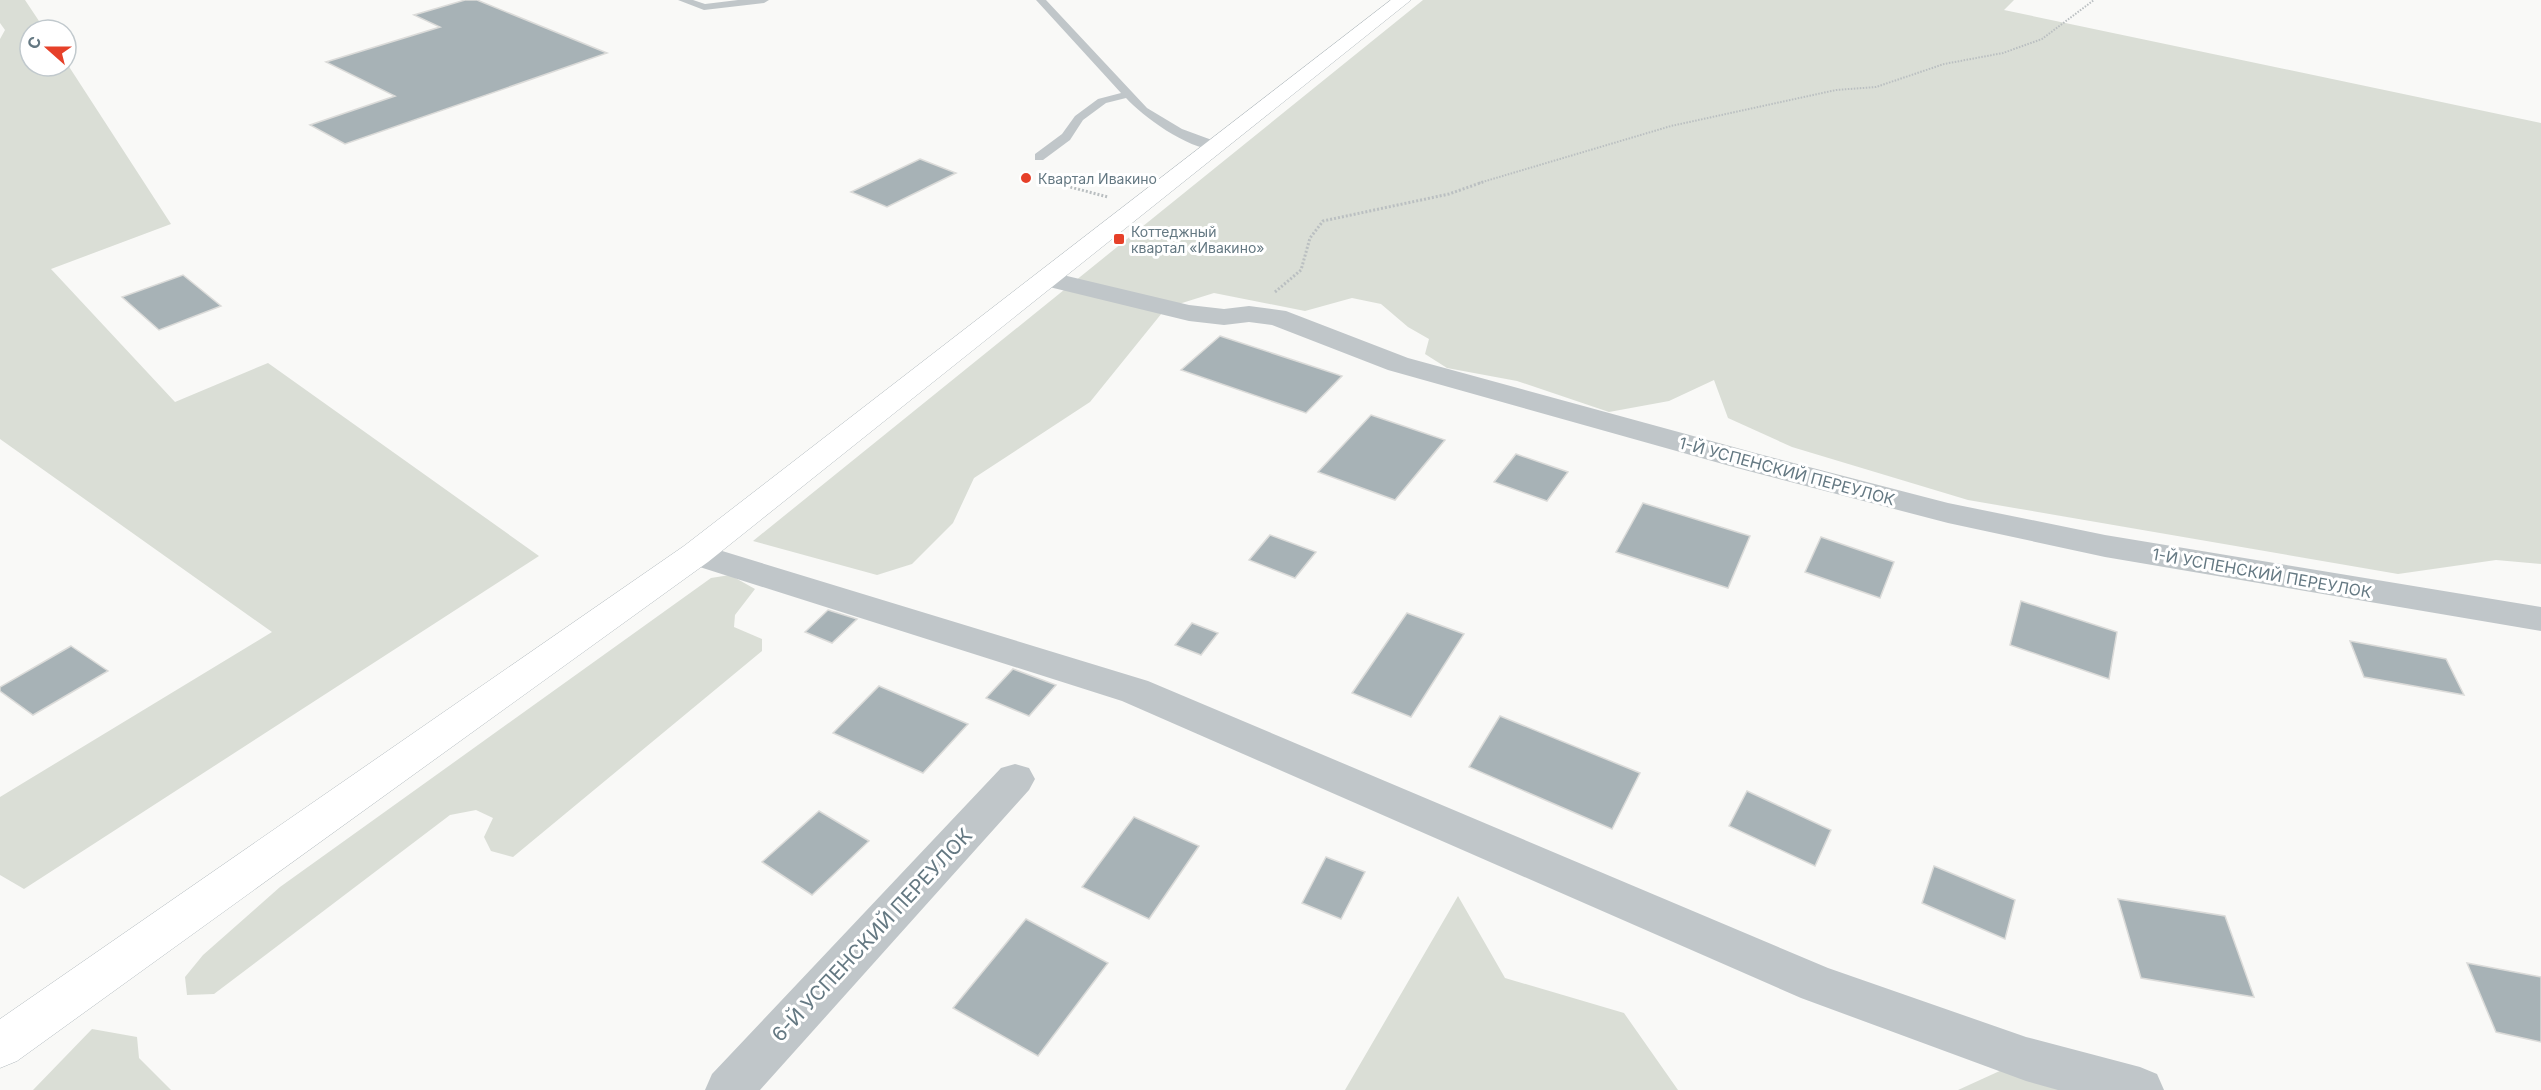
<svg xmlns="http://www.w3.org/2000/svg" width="2541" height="1090" font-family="Inter,sans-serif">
	<rect width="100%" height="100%" fill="#f9f9f7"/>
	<path fill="#daded6" d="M0,0H25L45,30H30V66H66V62L171,224L51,269L175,402L268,363L539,556L24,889L0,875V797L272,632L0,439V39L5,30L0,23Z
		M1423,0H2014L2004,10L2541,123V564L2496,560L2398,574L1968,500L1792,447L1728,418L1714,380L1669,401L1609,412L1517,381L1447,368L1425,354L1429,339L1408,327L1381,304L1352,298L1305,311L1214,293L1166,308L1090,402L974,478L953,523L912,564L877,575L753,541Z
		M730,575L755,589L735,615L734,627L762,639V651L513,857L491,851L484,837L493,818L476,810L450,815L214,994L187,995L185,977L203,955L280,887L711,578Z
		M1458,896L1505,978L1624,1013L1678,1090H1345Z
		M92,1029L137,1037L139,1058L171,1090H33Z
		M2026,1059L2131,1090H1958Z"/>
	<path fill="#a7b2b6" stroke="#dbdbd9" stroke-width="1.5" d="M465,0H477L607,53L345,144L310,125L395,96L326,62L440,27L414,15Z
		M920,159L956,173L887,207L851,192Z
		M183,275L221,306L159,330L122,297Z
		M1220,336L1342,376L1306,413L1181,370Z
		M1371,415L1445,440L1395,500L1318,472Z
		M1516,454L1568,472L1547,501L1494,482Z
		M1643,503L1750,536L1728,588L1616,552Z
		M1270,535L1316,552L1295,578L1249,560Z
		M1821,537L1894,562L1880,598L1805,572Z
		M2021,601L2117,632L2109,679L2010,645Z
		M828,610L857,619L832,643L805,632Z
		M1407,613L1464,634L1411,717L1352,693Z
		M1192,623L1218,633L1201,655L1175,645Z
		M2350,641L2446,659L2464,695L2364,677Z
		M71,646L108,671L33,715L0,691V687Z
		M1013,669L1056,685L1029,716L986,698Z
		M879,686L968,724L923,773L833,733Z
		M1500,716L1640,773L1612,829L1469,767Z
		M1747,791L1831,830L1815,866L1729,826Z
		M819,811L869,841L812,895L762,862Z
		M1134,817L1199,846L1149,919L1082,887Z
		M1326,857L1365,872L1341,919L1302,903Z
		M1934,866L2015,900L2005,939L1922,903Z
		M2118,899L2225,916L2254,997L2141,978Z
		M1026,919L1108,963L1038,1056L953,1008Z
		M2467,963L2541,977V1042L2496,1032Z"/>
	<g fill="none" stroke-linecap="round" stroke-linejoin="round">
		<g stroke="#b2babe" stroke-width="1">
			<path id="secondary" d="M1391,0H1411L708,562L17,1061L0,1068V1019L684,546Z"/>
		</g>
		<path stroke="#babfc1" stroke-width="2" stroke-dasharray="1.5 1.5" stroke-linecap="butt" d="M1047,179L1045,180L1057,183
			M1479,183L1671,126L1836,90L1876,87L1944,64L2003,53L2042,39L2094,0"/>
		<path stroke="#babfc1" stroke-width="3" stroke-dasharray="2 2" stroke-linecap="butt" d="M1051,182L1108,197
			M1275,292L1301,270L1310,238L1323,221L1449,194L1483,182"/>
		<path fill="#c0c6c9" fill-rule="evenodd" d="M678,0H693L705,4L738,0H769L764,3L704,10Z
			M1036,0H1046L1147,108L1182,129L1220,143V149C1194,154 1143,117 1126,98L1106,103L1083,120L1070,140L1043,160H1035V154L1062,134L1075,116L1098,99L1121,93Z"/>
		<path fill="#c0c6c9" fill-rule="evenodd" d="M1046,271L1189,305L1224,309L1249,306L1286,311L1408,358L1759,454L1948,503L2105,535L2541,607V631L2105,557L1948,523L1737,468L1388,370L1272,325L1249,322L1224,325L1189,321L1037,284L1033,279L1037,274Z
			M696,543L1148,681L1828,968L2026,1037L2140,1067L2157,1074L2164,1090H2058L2026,1081L1801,998L1122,701L684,562L679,554L684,546Z
			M1015,764L1029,768L1035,779L1029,790L760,1090H705L712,1074L1001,768Z"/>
		<use href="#secondary" fill="#fff" fill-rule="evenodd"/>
	</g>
	<g fill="#e64029" stroke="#fff" stroke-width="2">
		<circle cx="1026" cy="178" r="6"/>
		<rect x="1113" y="233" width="12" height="12" rx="3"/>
	</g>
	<g text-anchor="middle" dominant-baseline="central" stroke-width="6" stroke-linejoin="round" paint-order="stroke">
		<g font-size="14" fill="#647882" stroke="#fff" text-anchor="start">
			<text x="1038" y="178">Квартал Ивакино</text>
			<text x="1131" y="231">Коттеджный<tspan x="1131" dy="16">квартал «Ивакино»</tspan></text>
		</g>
		<g font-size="16" fill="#647882" stroke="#fff">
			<text transform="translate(1787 471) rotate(15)">1-Й УСПЕНСКИЙ ПЕРЕУЛОК</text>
			<text transform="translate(2262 573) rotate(10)">1-Й УСПЕНСКИЙ ПЕРЕУЛОК</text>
		</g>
		<g font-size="20" fill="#647882" stroke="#fff">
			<text transform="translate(872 935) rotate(-47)">6-Й УСПЕНСКИЙ ПЕРЕУЛОК</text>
		</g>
	</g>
	<g transform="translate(48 48) rotate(291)"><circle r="28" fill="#ffffff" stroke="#c1c9cd" stroke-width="1.5"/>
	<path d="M0-4.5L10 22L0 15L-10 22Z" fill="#e64029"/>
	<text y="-9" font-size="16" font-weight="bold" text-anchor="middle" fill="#647882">С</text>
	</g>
</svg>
